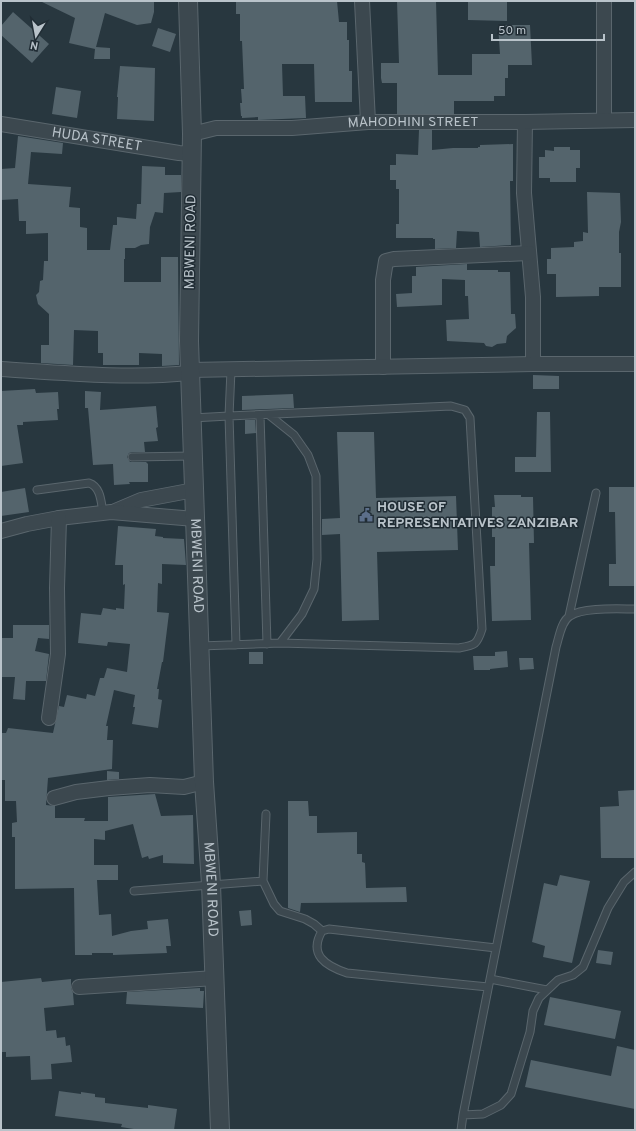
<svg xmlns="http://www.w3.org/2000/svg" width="636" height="1131" font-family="Overpass,sans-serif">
	<rect width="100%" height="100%" fill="#28373f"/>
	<path fill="#54646c" d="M40,1H154V12L151,23L137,25L105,13L96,47L110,48V59H94L95,49L69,43L75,18Z
		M254,1H337L339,22H347V40H349V71H352V102H315L314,64H282L283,96H305L306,118L258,120V117L242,118V116H241L240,103H242L241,89H244L242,41H240V14H236V2H254Z
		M397,1H436L438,75H472V54H500L498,25H530L532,65H508V78H505V96H494V101H454V114H397V83H382L381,78V63H399Z
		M468,1H507V21L468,20Z
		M13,12L49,44L32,63L1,35V26Z
		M158,28L176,34L170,52L152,46Z
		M120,66L155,68L154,121L117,119L118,97H117Z
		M56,87L81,91L77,118L52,114Z
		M419,130H432V150L453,148H478V147H480V145L513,144V181H510L511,245L480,247L479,232L457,231L456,248L435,249V239H433V238H396V224H399V189H396V180H390V165H396V154L418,155Z
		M18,136L63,143L62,154L31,152L28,184L71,187L69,207L80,208V227L87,228V250H110L113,225H117V217L136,219L137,204H141L142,166L165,167V175H181V192L164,193L163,213L155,212L150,227L149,244L141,245L135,248H125V259H124V282H161V257H178L179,365L162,366V354L139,353V365H103V353H98V331L74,330L73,365L41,363V345H49V314L38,304L36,295L39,292L40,281L43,280L44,261H48V233L26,234V221H19L18,199L1,200V169L15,168Z
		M554,147H570V150H580V168H576V182H550V178H539V157H545V150L554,151Z
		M587,192L620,193L621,222L619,232V253H621V287H599V296L556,297V274H547V259H551V248L574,247V242L583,241V232L588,233Z
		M467,264V270H498V272H510L511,314H515L516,328L507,336L506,343L497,344L492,347L486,346L484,343L447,341L446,320L469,319L468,296H465V280L442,279V305L397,307L396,294L412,293V276H416V267Z
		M533,375L559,376V389H533Z
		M35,389L36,393L58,392L59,409H57L58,420L23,422V425H17L23,463L1,466V391Z
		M85,391L101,392L100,410L156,406L158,427L156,428L158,441L144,442L145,452H132L129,453L127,457L130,462H146L148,464V482H129L130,484L114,485L113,464L93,465L88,408H85Z
		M293,394L294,408L242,410V396Z
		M537,412H550L551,472H515V457H536Z
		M245,420H255L256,433L245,434Z
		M337,432H374L376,498L456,496L458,550L377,552L379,620L342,621L340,534L322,535V519L340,518Z
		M609,487H635V586H609V564H616L615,512H609Z
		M25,488L29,512L1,516V492Z
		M494,495H521V497H533L534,543H529L531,620L492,621L490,566H495V537H492V507H495Z
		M118,526L156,529L155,536L163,537V538L184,539L186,565L162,564V584L158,583L157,612L169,613L163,662H162L157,689H159L158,699L162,700L158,728L132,724L135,707H133L135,695L114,690L106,726H108L107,740H113L112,769L48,778L46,805L55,806V818H85L84,821H108V797L155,794L161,816L193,815L194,864L163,863V855L149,859L148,856L142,858L133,824L105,831V840L94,839V865H118V880H97L99,915L111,914L112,936L131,931L148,929L147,921L168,919L171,946H166L167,953L113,955V953H92V955H75L74,888L15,889V837H12V823L17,822L16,801H5V780H1V733H6L8,728L53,733L59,706L64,707L67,695L86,699L87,694L95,696L100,678H104L107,668L127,672L130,644L108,642L107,646L78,643L81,613L101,615L103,608L116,610V608L124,609L125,584L123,585V565H115Z
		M13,625H49V639L38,638L35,651L49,654L46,681H26L25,700L13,699L15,677H1V638H13Z
		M507,651L508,667L490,669V670H474L473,656H495V652Z
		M249,652H263V664H249Z
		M519,658H533L534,669L520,670Z
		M107,771L119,772V779L107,780Z
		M634,790L635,858H601L600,807L619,806L618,791Z
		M288,801H308L309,816H317V833L357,832V854H362V862L365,863L366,888L406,887L407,902L301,903L300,912L288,908Z
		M560,875L590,881L572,963L543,957L545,946L532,942L544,883L557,886Z
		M251,910L252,925L241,926L239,911Z
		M598,950L613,952L611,965L596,963Z
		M41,978L42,982L71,979V988L73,993L74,1005L44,1008L46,1031L56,1030L57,1038L65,1037L66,1046L70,1045L72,1062L51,1064L52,1079L31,1080L30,1056L6,1057V1052H1V982Z
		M200,988V991H204L203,1008L126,1004L127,992Z
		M550,997L621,1011L615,1039L544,1025Z
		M617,1046L635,1050V1109L525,1087L531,1060L611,1076Z
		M59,1091L81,1094V1092L95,1094V1097L105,1098V1103L148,1108V1105L177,1109L174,1130H140L121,1127L122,1124L55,1116Z"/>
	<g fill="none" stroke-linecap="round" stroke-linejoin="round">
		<g stroke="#5a666d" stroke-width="9">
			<path id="service" d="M260,415L267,644
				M269,415L294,435L308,455L316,476L317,559L314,589L302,614L280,643
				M192,418L229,416L231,370
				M132,457L193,456
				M37,490L89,483C101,487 101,502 103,513
				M569,616L596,493
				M200,646L280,643L459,648C475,645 477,645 482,629L470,418L465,410L451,406L229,416L236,645
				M266,814L263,881L274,904L280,911L305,919L314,924L322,931
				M134,891L263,881
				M490,979L547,990
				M488,987L347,973C326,966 308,955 322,931L329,929L496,948
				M463,1115L556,647C559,638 561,621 570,616C583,607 618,609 635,609
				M461,1130L463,1115L483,1114L501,1105L511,1094L530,1032L533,1011L539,998L558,980L573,975L583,967L608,908L624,882L635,872"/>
		</g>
		<g stroke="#5a666d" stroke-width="16">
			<g id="minor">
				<path d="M362,1L368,122"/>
				<path d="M604,1V120"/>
				<path d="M525,122L524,193L533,297V364"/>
				<path id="s1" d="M1,124L179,153L192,154"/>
				<path id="s2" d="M192,134L216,128H292L368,122H525L635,120"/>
				<path d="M383,367V280L386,261L394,259L529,253"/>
				<path d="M1,369C64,373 128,379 190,373"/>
				<path d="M190,370L533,364H635"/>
				<path d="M115,511L141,500L194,490"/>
				<path d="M1,531L27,524L59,518L111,512L195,519"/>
				<path d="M49,718L58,654L57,588L59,518"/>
				<path d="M54,798L76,792L109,788L150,785L184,787L204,782"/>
				<path d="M79,987L215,978"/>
			</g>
		</g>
		<g stroke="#5a666d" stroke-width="20">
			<g id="tertiary">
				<path id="s3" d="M188,1L192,134L189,341L204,782L211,884L220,1130"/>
			</g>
		</g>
		<use href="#service" stroke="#3c484f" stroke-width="7"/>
		<use href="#minor" stroke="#3c484f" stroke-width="14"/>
		<use href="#tertiary" stroke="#3c484f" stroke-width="18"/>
	</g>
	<defs>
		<g id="civic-bare" transform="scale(1.08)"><path d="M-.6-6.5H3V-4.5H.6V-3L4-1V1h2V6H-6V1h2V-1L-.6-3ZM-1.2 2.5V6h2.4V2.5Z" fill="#5c6f8a" stroke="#212d35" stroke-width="2.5" paint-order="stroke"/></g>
	</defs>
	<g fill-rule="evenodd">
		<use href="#civic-bare" x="366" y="515"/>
	</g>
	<g text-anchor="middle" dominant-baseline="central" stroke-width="3" stroke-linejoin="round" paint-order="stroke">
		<g font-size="14" fill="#b9c3ca" stroke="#212d35">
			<text stroke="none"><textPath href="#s2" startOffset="222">MAHODHINI STREET</textPath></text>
			<text stroke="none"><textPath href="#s1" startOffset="97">HUDA STREET</textPath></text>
			<text transform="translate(191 242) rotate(-89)">MBWENI ROAD</text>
			<text stroke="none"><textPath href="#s3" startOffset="565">MBWENI ROAD</textPath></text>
			<text stroke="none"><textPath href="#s3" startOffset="889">MBWENI ROAD</textPath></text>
		</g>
		<g font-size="14" font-weight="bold" fill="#b9c3ca" stroke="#212d35" text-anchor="start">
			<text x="377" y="507">HOUSE OF<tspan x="377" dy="16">REPRESENTATIVES ZANZIBAR</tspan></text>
		</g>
	</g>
	<rect width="636" height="1131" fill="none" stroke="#b9c3ca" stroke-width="4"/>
	<g transform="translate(36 36) rotate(191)" stroke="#212d35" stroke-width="3" paint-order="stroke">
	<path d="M0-3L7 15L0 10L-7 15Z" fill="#b9c3ca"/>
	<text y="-6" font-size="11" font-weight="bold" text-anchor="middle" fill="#b9c3ca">N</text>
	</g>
	<path d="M492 34v6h112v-6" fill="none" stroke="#b9c3ca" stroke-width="2"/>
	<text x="498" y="34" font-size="12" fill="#b9c3ca" stroke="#212d35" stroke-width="3" paint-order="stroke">50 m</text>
</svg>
